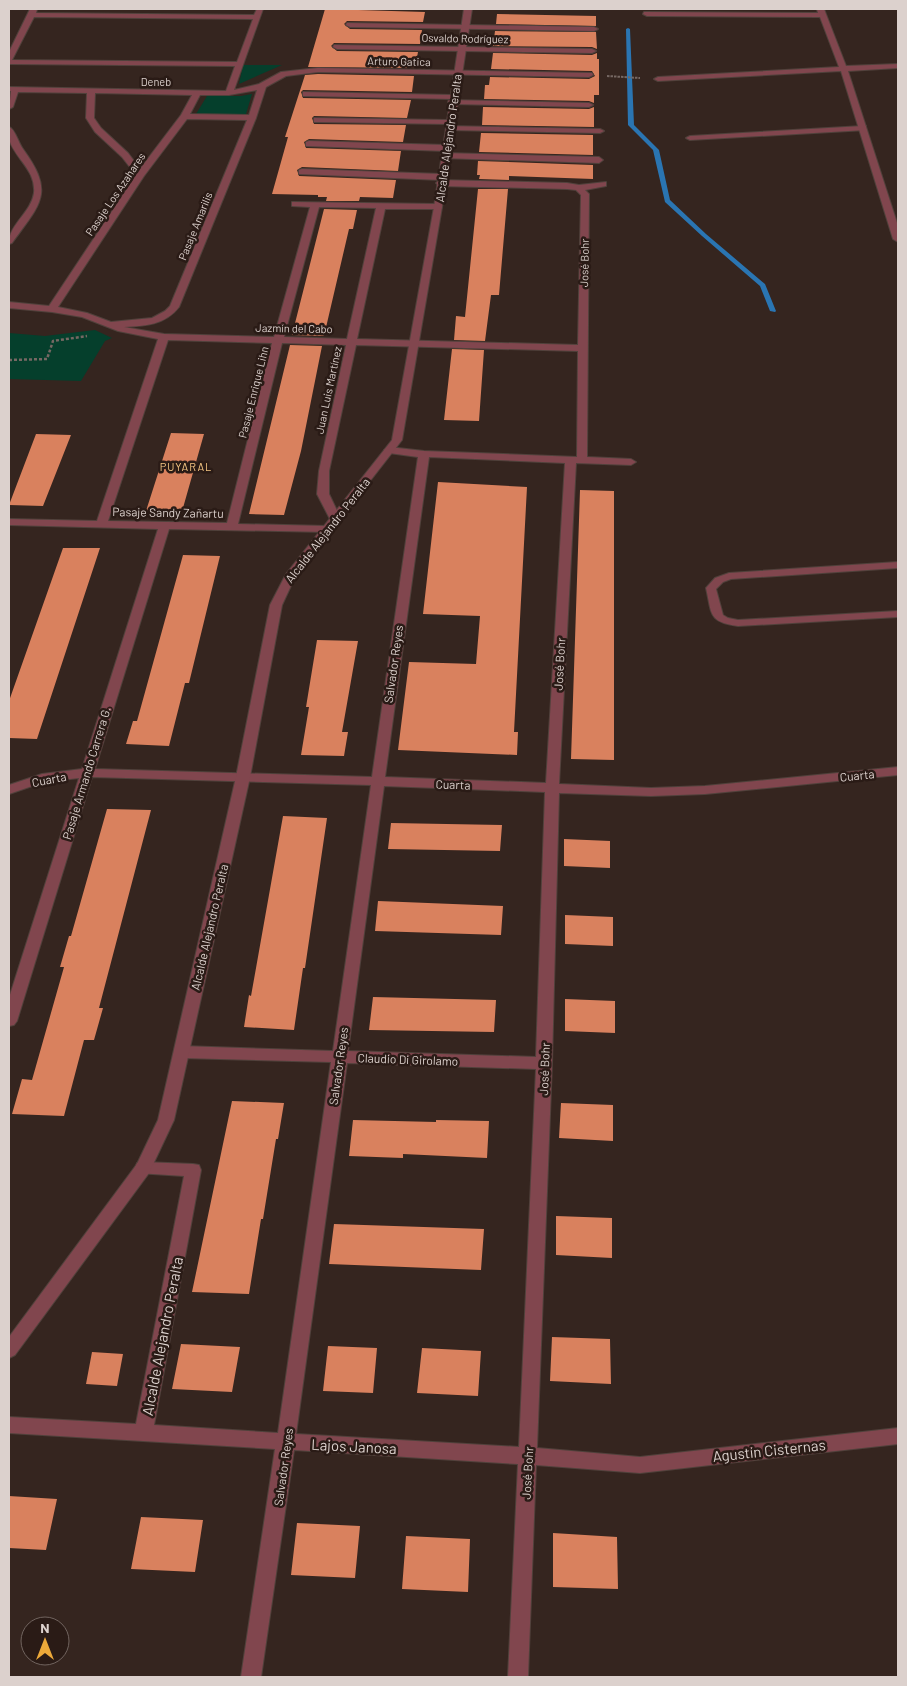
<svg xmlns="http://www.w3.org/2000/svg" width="907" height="1686" font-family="Barlow,sans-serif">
	<rect width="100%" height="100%" fill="#35251f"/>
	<path fill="#053f2c" d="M243,65H282L239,84Z
		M252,94L246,114H196L207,96H241Z
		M95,330L112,338L105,341L81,381L9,379V333L45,336Z"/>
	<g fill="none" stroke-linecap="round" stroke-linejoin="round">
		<path fill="#2a75b2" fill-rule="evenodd" d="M628,28L630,29L634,125L659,150L670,200L706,234L765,284L776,311L775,312L770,311L760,286L702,236L665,202L653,150L628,125L626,29Z"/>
	</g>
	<path fill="#d9815e" d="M325,9L425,12L423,22L347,21L344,24L350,29L422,30L420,44L334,43L331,46L337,51L418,52L415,68L308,67Z
		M497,14L596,16V26L496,24Z
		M495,31L596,32L597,49L592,47L493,46Z
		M493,53L592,55L597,53V59H599V95H594V103L589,101L484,99L485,85H489L490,77L589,79L595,76L592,71L491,69Z
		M318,74L414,76L412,92L303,90L301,92L303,98L411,100L407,118L314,116L312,118L314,124L406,125L403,142L309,139L304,142L306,148L401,151L398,171L302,167L297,170L299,176L396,180L393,198L360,197L359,201H326L327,197H318V195L272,194L288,137H285L305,75Z
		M483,107L589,109L594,107V127L482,125Z
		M481,133L593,135V155L479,152Z
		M478,161L593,165V179L509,176V180L479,179L480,175H477Z
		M478,189H508L499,295H491L485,341L454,340L456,316L465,317Z
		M324,209L357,210L353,229H349L324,336L292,335Z
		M290,345L322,346L301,451L284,515L249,514Z
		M452,349L484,350L479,421L444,420Z
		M171,433L204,434L181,515L145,514Z
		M36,434L71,435L43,506L9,505Z
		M438,482L527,487L514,732H518L517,755L398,750L409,662L476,664L480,616L423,614Z
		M580,490L614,491V760L571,759Z
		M63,548H100L37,739L9,738V701Z
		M183,555L220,556L189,683H185L169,746L126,744L133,721H137Z
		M317,640L358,641L342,732H348L344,756L301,755L309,707H306Z
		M107,809L151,810L99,1008H103L94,1040H84L64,1116L12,1114L22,1079L32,1080L64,967H60L69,936H71Z
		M283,816L327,818L305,968H303L294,1030L244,1027L249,995L251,996Z
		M391,823L502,825L500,851L388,849Z
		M564,839L610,841V868L564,866Z
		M378,901L503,906L501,935L375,931Z
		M565,915L613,917V946L565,944Z
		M373,997L496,1000L494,1032L369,1030Z
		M565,999L615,1001V1033L565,1031Z
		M232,1101L284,1103L278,1139H276L263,1219H261L249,1294L192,1292Z
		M561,1103L613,1105V1141L559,1138Z
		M353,1120L436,1122V1120L489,1121L487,1158L403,1154V1158L349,1156Z
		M556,1216L612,1218V1258L556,1255Z
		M334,1224L484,1229L481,1270L329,1264Z
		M552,1337L610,1339L611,1384L550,1381Z
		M181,1344L240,1347L232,1392L172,1389Z
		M328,1346L377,1348L373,1393L323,1391Z
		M422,1348L481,1351L478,1396L417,1393Z
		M92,1352L123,1354L117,1386L86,1384Z
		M9,1496L57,1499L46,1550L9,1548Z
		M141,1517L203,1520L195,1572L131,1569Z
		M297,1523L360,1526L355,1578L291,1575Z
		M553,1533L617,1537L618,1589L553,1587Z
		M406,1536L470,1539L468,1592L402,1589Z"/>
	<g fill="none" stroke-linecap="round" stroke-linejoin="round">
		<g stroke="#50413b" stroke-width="2">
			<path id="service" d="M863,126H866V130L690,140L686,138L690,136Z
				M898,562V568L731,579L723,582L716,589L723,615L728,618L738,620L898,611V617L738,626C708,622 712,614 706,588L715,578L729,573Z"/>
		</g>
		<g stroke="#50413b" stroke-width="2">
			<path id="minor" d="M30,9H37L36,13L254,15L257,9H263L234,90L259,84L281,72L318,68L592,73L593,75L589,77L318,72L286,76L266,87L256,118L179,307C165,325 145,326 124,327L164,334L274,337L310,207L292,206V202L438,204L442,207L441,209H385L357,339L578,345L581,195L576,190L567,189L440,186L436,183L440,180L567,183L579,185L606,182V186L585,190L589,194L587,457L631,459L636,462L631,465L576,463L559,784L651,788L705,786L898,767V775L705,794L651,796L559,793L552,1063L537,1448L640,1457L898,1428V1444L640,1473L536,1465L528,1677H508L518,1464L294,1450L261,1677H241L275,1449L9,1433V1417L136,1424L184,1176L137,1173L135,1168L137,1163L143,1162L193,1164L199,1165L201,1170L154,1425L278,1433L331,1062L182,1058L177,1056L174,1052L177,1048L182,1046L333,1051L371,785L92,777L17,1021L14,1025L9,1026V998L79,778L44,782L9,794V785L42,774L82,769L158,529L9,525V519L97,521L158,339L118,331L82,317L52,312L9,308V302L49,306L136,175L122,157L95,132L86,118L87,93L18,92L13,107L9,109L11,91H9V87L226,91L235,66L9,64V52ZM34,17L253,19L237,62L12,60ZM257,90L249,115L190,114L200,95H229ZM95,93L192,95L181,115L140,169L128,153L101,128L94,118ZM187,119L247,120L170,306L165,311L152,318L111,322L87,313L58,307L144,176ZM319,207L376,208L347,339L284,337ZM168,340L272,343L227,523L108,521ZM282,343L346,345L319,471L317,494L331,521L335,522L341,519L329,494V471L356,345L578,351L577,457L424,451L389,447L384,450L389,453L418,457L372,777L95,769L169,529L327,532L333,529L327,526L238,524ZM429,457L565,463L546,783L385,777ZM384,786L545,792L536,1057L348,1051ZM347,1063L536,1069L519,1447L296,1434Z
				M817,9H824L846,66L898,64V68L848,71L898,226V242L893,239L841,71L658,81L654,79L658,77L839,67L820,17L647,16L643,14L644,12L818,13Z
				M347,23L594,27L598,29L594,31L350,27L346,25Z
				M334,45L592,49L596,51L592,53L337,49L333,47Z
				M303,92L453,95L457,97L453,99L306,96H303Z
				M449,100L589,103L593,105L589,107L452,104L448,102Z
				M314,118L449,120L453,122L449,124L317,122H314Z
				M446,126L600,129L604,131L600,133L449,130H446Z
				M9,127C15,129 18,142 23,149C55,193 41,203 12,243L9,244C8,225 31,213 34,193C36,171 17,160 10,142C8,137 9,131 9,127Z
				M309,141L446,145L450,148L446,151L306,146V142Z
				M444,153L599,157L603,160L599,163L441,158V154Z
				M302,169L441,174L445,177L441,180L299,174V170Z"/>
		</g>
		<g stroke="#50413b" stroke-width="2">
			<path id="tertiary" d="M464,9H472L442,207L402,440L295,577L282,605L250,777L174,1120L149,1173L15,1355L9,1358V1337L137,1164L158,1120L236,777L270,605L286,574L392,440L434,207Z"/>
		</g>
		<path stroke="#766863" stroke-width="2" stroke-dasharray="2.5 1" stroke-linecap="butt" d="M607,76L640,78"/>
		<path stroke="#766863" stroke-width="2.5" stroke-dasharray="3 2" stroke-linecap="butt" d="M9,360L47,359L53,341L87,336"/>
		<use href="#service" fill="#81464e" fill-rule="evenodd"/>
		<use href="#minor" fill="#81464e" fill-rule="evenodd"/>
		<use href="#tertiary" fill="#81464e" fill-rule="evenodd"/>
	</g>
	<g text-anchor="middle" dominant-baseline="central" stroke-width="5" stroke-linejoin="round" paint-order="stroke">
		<g font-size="11" fill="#dcd1cd" stroke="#2a1b16">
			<text transform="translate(465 38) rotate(1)">Osvaldo Rodríguez</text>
			<text transform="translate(399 61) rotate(1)">Arturo Gatica</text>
			<text x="156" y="81">Deneb</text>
			<text transform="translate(115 194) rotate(-56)">Pasaje Los Azahares</text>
			<text transform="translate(195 226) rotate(-68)">Pasaje Amarilis</text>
			<text transform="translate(584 263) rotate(-89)">José Bohr</text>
			<text transform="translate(294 328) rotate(1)">Jazmín del Cabo</text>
			<text transform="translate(328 390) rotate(-78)">Juan Luis Martínez</text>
			<text transform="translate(253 392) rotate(-76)">Pasaje Enrique Lihn</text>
		</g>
		<g font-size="11" letter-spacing="1" fill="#f4c582" stroke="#2a1b16">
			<text x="186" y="466">PUYARAL</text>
		</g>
		<g font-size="12" fill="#dcd1cd" stroke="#2a1b16">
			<text transform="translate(448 138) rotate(-82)">Alcalde Alejandro Peralta</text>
			<text transform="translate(168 512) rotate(1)">Pasaje Sandy Zañartu</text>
			<text transform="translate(327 530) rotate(-52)">Alcalde Alejandro Peralta</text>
			<text transform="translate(393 664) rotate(-82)">Salvador Reyes</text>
			<text transform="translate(559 664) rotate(-87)">José Bohr</text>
			<text transform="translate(86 773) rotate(-73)">Pasaje Armando Carrera G.</text>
			<text transform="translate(857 775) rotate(-6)">Cuarta</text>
			<text transform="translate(49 779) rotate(-11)">Cuarta</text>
			<text transform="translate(453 784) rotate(2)">Cuarta</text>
			<text transform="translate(209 927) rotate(-77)">Alcalde Alejandro Peralta</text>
			<text transform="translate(408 1059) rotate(2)">Claudio Di Girolamo</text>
			<text transform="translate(338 1066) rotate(-82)">Salvador Reyes</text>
			<text transform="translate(544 1069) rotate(-88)">José Bohr</text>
			<text transform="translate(283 1467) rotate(-82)">Salvador Reyes</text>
			<text transform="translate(527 1473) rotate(-87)">José Bohr</text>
		</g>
		<g font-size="15" fill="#dcd1cd" stroke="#2a1b16">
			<text transform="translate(162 1336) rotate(-79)">Alcalde Alejandro Peralta</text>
			<text transform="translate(354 1446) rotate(3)">Lajos Janosa</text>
			<text transform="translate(769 1450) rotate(-6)">Agustín Cisternas</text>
		</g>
	</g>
	<rect width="907" height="1686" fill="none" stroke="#dcd1cd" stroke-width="20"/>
	<g transform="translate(45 1641)"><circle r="24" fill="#2a1b16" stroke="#71645f"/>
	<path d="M0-4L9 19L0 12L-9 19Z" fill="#eca93a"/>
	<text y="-8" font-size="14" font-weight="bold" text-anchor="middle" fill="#dcd1cd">N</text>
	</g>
</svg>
